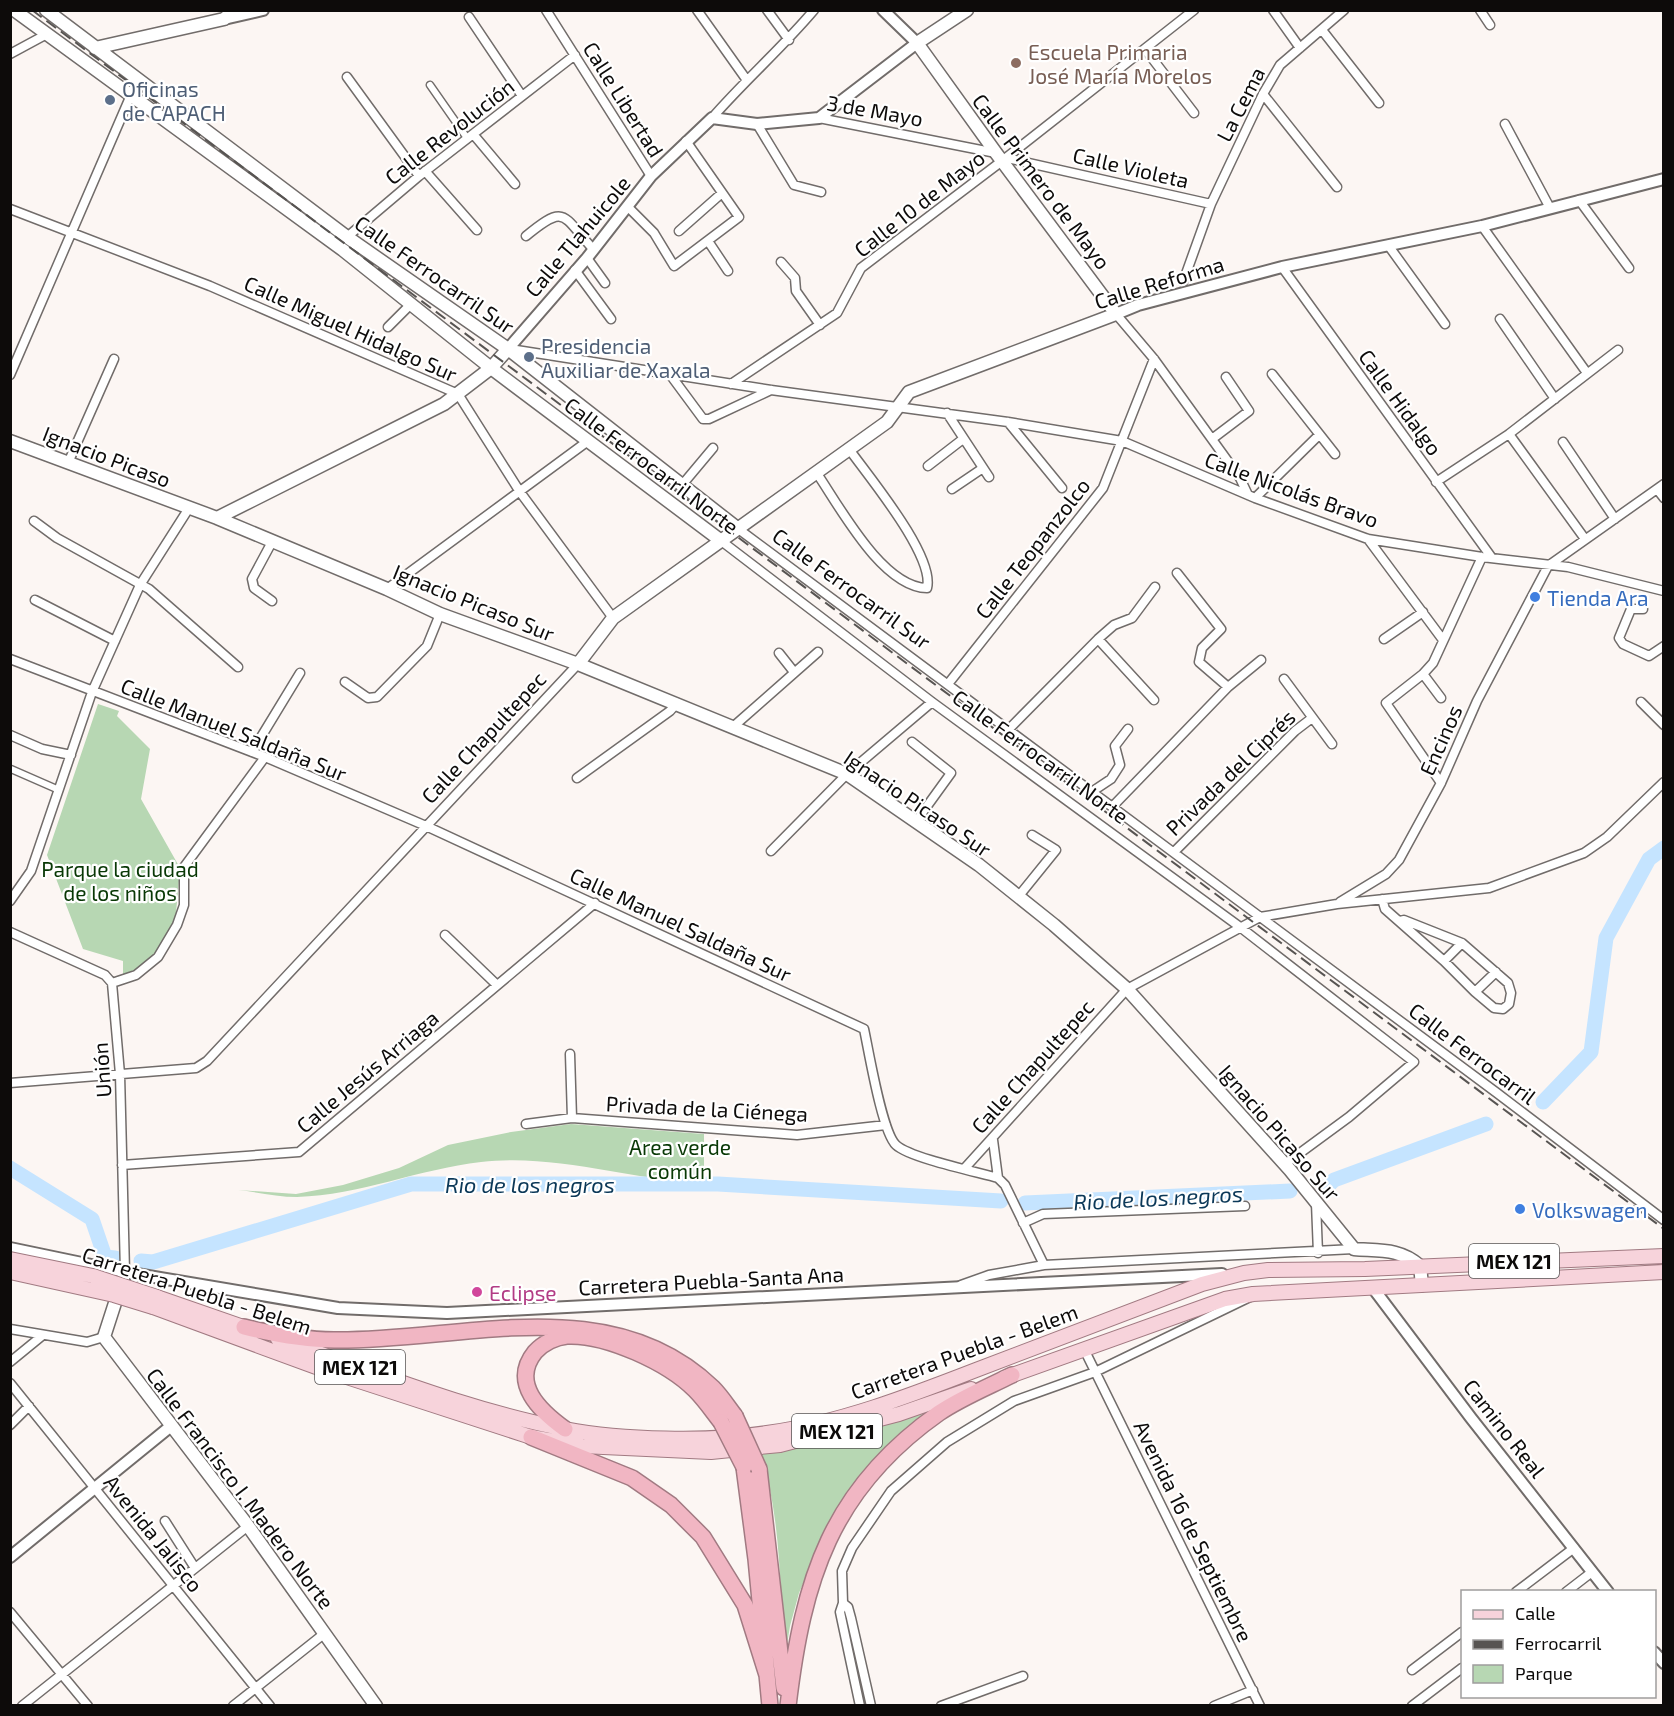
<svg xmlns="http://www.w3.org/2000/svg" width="1674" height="1716" font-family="'Exo 2',sans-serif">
	<rect width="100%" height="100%" fill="#fcf6f3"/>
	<path fill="#b7d7b3" d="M98,704L119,711L117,716L150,749L141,799L180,868L175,924L155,958L136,973L123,975V961L83,949L47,855Z
		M571,1124L704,1134V1183C630,1180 556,1153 481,1162C419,1169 360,1195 297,1197C278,1197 257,1192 238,1190L296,1194L343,1185L399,1168L448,1145L511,1132Z
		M939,1409L845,1499L828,1526L799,1593L790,1626L784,1663C780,1596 782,1516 760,1453L814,1446Z"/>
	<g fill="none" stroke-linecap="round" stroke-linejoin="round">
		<path stroke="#c5e4ff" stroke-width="15" d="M1543,1102L1591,1052L1606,938L1649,859L1664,848
			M10,1168L92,1219L105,1257L115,1258
			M1326,1188L1334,1180L1486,1124
			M1025,1203L1290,1191
			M141,1261L153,1262L411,1184H718L1001,1201"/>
		<g stroke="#716c6a" stroke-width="9">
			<path id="pedestrian" d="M430,85L467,138
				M11,769L59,790"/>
		</g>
		<g stroke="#716c6a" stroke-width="11">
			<path id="minor" d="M546,10L651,176
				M697,10L746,79
				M767,10L789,40
				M1273,10L1300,48
				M1480,10L1490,25
				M469,17L522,96
				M1322,30L1379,103
				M1145,49L1194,113
				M10,54L47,34
				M347,77L419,176
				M1263,94L1337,187
				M712,118C745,80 782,48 814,10
				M819,118L996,153
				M757,124L794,185L821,192
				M1505,124L1550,208
				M473,134L515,184
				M1007,158L1211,204
				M425,171L477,230
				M1579,200L1629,268
				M628,207L654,233L674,266L739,217L686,141
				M10,209L210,286L458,394L520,492L613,618
				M1482,226L1587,373
				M679,231L722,193
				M526,236C566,203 562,215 593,249
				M347,237L419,176L575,55
				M708,241L728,271
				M1388,245L1445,324
				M587,258L605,283
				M781,262L795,278L796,291L820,325
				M1282,267L1492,558
				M575,270L611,319
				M1183,282L1211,204L1263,94L1280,65L1344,10
				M1116,314L1154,359L1240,478L1248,495
				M1500,319L1555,399
				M388,327L411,304
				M510,349L771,390L1008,422L1122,441L1255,498L1368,539L1482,557L1568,567L1664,591
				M669,373L703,419H709L771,390
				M1272,374L1335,454
				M10,375L137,81
				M731,384L837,313L861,268L1002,161L1194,10
				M947,413L989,477
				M1008,422L1062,488
				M1509,434L1585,539
				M1212,439L1249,411L1226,377
				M1563,442L1615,519
				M68,463L114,359
				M928,466L963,439
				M816,472C840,507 882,587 927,588C935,556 869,477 849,449
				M1436,482L1509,434L1618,350
				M682,485L713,448
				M952,489L983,468
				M1657,489L1664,498
				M1255,498L1319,435
				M34,521L57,538L149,589L238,667
				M737,528L1497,1093L1664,1220
				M1368,539L1443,640
				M720,540L932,702L1240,927L1414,1062L1349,1117L1285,1164
				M1177,573L1221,629L1202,648L1199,662L1228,687
				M387,589L588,441
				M35,600L115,641
				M272,601L254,588L252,579L273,540
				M1643,609H1631L1619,638L1623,644L1649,656L1664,646
				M1098,639L1154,700
				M1384,639L1423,612
				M779,653L794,672
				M10,659L265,757L426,826L864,1029C869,1052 882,1132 896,1145C910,1158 977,1172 998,1178L1005,1185L1044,1265
				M1423,674L1441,698
				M1284,679L1332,744
				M345,682L368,698L377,697L427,646L440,614
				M948,684L1103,488L1154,359
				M1641,702L1664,725
				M734,726L818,652
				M1009,729L1098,639L1114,625L1132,618L1155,587
				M10,735L42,749L71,755
				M912,742L951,773L917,820
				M252,752L300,673
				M577,778L670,711L677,703
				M1441,783L1386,703L1423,674L1433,663L1482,557
				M1093,791L1111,779L1120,765L1115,746L1128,729
				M1113,806L1228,687L1261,660
				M771,851L847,774L932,702
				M1174,852L1295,731L1312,718
				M1018,897L1056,850L1032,835
				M1382,899L1385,909L1444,961L1475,992L1494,1008L1503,1009L1509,1004L1511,993L1508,983L1462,943L1404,920L1400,921
				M10,901L31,871L92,692L109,654L140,585L189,508
				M1340,902L1386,874L1399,860L1441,783L1477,701L1548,566L1664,484
				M10,932L105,975L112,983L120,1074L125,1272
				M445,935L497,985
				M1444,961L1462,943
				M112,983L136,975L158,957L177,925L184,905V867L265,757
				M1475,992L1496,972
				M570,1054L572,1118
				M10,1083L196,1068L207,1061L578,664
				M526,1124L572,1118L797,1135L886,1125
				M993,1140L998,1178
				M122,1165L299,1152L595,903
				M964,1169L1127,989L1260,917L1337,904L1489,888L1584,853L1607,837L1664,782
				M1316,1203L1318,1253
				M1023,1223L1043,1214L1245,1206
				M961,1285L989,1275L1044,1265L1354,1249
				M10,1329L87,1342L104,1337
				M1084,1349L1260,1706
				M10,1362L43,1335
				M10,1383L270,1706
				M10,1425L29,1406
				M165,1521L195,1568
				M1516,1592L1574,1548
				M1566,1592L1592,1572
				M843,1603L840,1612L860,1706
				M10,1612L88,1706
				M1412,1670L1462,1632
				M22,1706L248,1526
				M233,1706L325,1633
				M871,1706L851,1618L848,1607L843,1603L842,1571L852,1548L891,1491L947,1442L1014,1401L1095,1372L1250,1297
				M941,1706L1023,1676
				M1214,1706L1253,1690
				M1412,1706L1462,1668"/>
		</g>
		<g stroke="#716c6a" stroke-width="14">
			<path id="tertiary" d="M224,19L263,10
				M1116,314L1138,305L1282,267L1482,226L1664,179
				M508,349L587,258L651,176L712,118L757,124L819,118L917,43L883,10
				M10,1248L125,1272L338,1308L447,1313L1222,1274
				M1373,1288L1471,1418L1608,1592
				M10,1557L171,1426
				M1654,1652L1664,1663"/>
		</g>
		<g stroke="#716c6a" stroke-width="15">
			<path id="secondary" d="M14,10L343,250L491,368L720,540
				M46,10L347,237L508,349L737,528
				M95,48L224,19L235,10
				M10,441L217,518L387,589L440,614L578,664L847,774L979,865L1054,925L1127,989L1290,1170L1354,1249C1379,1251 1400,1248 1420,1266L1422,1285
				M217,518L444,404L491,368L508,349
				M578,664L613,618L887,422L909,392L1116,314L996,153L917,43L967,10
				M125,1272L104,1337L248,1526L376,1706"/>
		</g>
		<g stroke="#a17a82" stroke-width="16">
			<path id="primary" d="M157,1297L255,1331
				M153,1307L316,1367L531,1437L582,1446L711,1452L780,1445L899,1414L971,1389
				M278,1339C372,1371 467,1410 565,1429C623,1440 709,1442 767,1433C839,1423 909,1396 976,1370C1051,1342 1126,1313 1202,1284L1244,1273L1268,1270L1365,1269L1664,1256
				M1004,1378L1225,1299L1253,1294L1664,1272"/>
		</g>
		<g stroke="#a17a82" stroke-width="18">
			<path id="motorway" d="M244,1327C273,1334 303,1340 334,1340C460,1342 610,1288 713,1388C721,1396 728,1407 735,1416
				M565,1429C540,1411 510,1383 535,1352C543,1343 556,1337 567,1336C606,1334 668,1363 695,1390C705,1400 713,1412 721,1422
				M531,1437L632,1478L671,1505L703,1537L745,1605L767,1675
				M744,1467L756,1559L770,1706
				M759,1469L784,1688
				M788,1706C803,1579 831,1489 939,1413C961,1398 988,1387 1012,1375"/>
		</g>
		<use href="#pedestrian" stroke="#fff" stroke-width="6"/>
		<use href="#minor" stroke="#fff" stroke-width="8"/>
		<use href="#tertiary" stroke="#fff" stroke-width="10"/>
		<use href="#secondary" stroke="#fff" stroke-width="12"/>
		<use href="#primary" stroke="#f7d3db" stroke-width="14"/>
		<use href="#motorway" stroke="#f1b6c3" stroke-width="15"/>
		<path stroke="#575452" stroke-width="2" stroke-dasharray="12 6" stroke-linecap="butt" d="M32,10L1664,1229"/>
		<g stroke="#a17a82" stroke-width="16" stroke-linecap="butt">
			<path id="primary-bridge" d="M10,1259L93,1276L157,1297
				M10,1272L114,1295L153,1307"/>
		</g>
		<g stroke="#a17a82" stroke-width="18" stroke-linecap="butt">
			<path id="motorway-bridge" d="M735,1416L759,1469
				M721,1422L744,1467"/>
		</g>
		<use href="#primary-bridge" stroke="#f7d3db" stroke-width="14"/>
		<use href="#motorway-bridge" stroke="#f1b6c3" stroke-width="15"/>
	</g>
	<circle fill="#8d6e63" stroke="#fff" stroke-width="2" cx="1016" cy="63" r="6"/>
	<g fill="#5c6f8a" stroke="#fff" stroke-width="2">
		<circle cx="110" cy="100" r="6"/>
		<circle cx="529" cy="357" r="6"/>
	</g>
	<g fill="#3f7fe0" stroke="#fff" stroke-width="2">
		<circle cx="1535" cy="597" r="6"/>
		<circle cx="1520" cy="1209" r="6"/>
	</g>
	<circle fill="#d1479c" stroke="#fff" stroke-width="2" cx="477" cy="1292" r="6"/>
	<g text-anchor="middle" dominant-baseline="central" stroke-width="4.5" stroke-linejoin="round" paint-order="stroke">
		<g fill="#fff" stroke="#565454" stroke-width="1.5">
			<rect x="1469" y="1244" width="90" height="34" rx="4.5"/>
			<rect x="315" y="1350" width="90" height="34" rx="4.5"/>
			<rect x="792" y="1414" width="90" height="34" rx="4.5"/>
		</g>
		<g font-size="20" font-weight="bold" fill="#0d0b0a">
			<text x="1514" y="1261">MEX 121</text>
			<text x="360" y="1367">MEX 121</text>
			<text x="837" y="1431">MEX 121</text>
		</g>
		<g font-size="21" fill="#785e54" stroke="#fff" text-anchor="start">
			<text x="1028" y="51">Escuela Primaria<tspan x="1028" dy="24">José María Morelos</tspan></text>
		</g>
		<g font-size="21" fill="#4e5e75" stroke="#fff" text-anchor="start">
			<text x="122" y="88">Oficinas<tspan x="122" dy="24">de CAPACH</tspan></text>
			<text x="541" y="345">Presidencia<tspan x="541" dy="24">Auxiliar de Xaxala</tspan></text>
		</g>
		<g font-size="21" fill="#0d0b0a" stroke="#fff">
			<text transform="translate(624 99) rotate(58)">Calle Libertad</text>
			<text transform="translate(1240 104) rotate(-63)">La Cema</text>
			<text transform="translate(875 110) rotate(10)">3 de Mayo</text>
			<text transform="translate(449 131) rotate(-38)">Calle Revolución</text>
			<text transform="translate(1131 167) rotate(13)">Calle Violeta</text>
			<text transform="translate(1042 181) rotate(53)">Calle Primero de Mayo</text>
			<text transform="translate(919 203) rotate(-38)">Calle 10 de Mayo</text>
			<text transform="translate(577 236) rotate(-50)">Calle Tlahuicole</text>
			<text transform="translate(435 274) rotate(35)">Calle Ferrocarril Sur</text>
			<text transform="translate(1159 282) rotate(-17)">Calle Reforma</text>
			<text transform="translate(351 328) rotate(24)">Calle Miguel Hidalgo Sur</text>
			<text transform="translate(1401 402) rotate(54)">Calle Hidalgo</text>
			<text transform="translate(107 456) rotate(21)">Ignacio Picaso</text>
			<text transform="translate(652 465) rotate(37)">Calle Ferrocarril Norte</text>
			<text transform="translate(1292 489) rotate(20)">Calle Nicolás Bravo</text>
			<text transform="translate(1032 548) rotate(-52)">Calle Teopanzolco</text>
			<text transform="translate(852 588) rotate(36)">Calle Ferrocarril Sur</text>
			<text transform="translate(474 602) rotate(22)">Ignacio Picaso Sur</text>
			<text transform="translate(234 729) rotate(22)">Calle Manuel Saldaña Sur</text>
			<text transform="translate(483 737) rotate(-47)">Calle Chapultepec</text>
			<text transform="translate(1440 740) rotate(-66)">Encinos</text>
			<text transform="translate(1041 756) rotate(36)">Calle Ferrocarril Norte</text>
			<text transform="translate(1230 772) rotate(-44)">Privada del Ciprés</text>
			<text transform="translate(918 803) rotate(34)">Ignacio Picaso Sur</text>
			<text transform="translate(681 924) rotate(25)">Calle Manuel Saldaña Sur</text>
			<text transform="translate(1473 1053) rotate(37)">Calle Ferrocarril</text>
			<text transform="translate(1032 1066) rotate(-48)">Calle Chapultepec</text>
			<text transform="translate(101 1070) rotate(-94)">Unión</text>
			<text transform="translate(367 1071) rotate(-40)">Calle Jesús Arriaga</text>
			<text transform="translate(707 1108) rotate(3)">Privada de la Ciénega</text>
			<text transform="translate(1280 1132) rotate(49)">Ignacio Picaso Sur</text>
			<text transform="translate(711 1280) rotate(-3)">Carretera Puebla-Santa Ana</text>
			<text transform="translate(197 1290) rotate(18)">Carretera Puebla - Belem</text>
			<text transform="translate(964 1351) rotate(-20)">Carretera Puebla - Belem</text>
			<text transform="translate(1505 1428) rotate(52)">Camino Real</text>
			<text transform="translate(241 1488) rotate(53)">Calle Francisco I. Madero Norte</text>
			<text transform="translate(1194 1531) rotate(64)">Avenida 16 de Septiembre</text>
			<text transform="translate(154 1533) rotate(51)">Avenida Jalisco</text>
		</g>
		<g font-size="21" fill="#366cbe" stroke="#fff" text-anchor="start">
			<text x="1547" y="597">Tienda Ara</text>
			<text x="1532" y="1209">Volkswagen</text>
		</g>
		<g font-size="21" fill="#083805" stroke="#fff">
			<text x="120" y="868">Parque la ciudad<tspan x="120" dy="24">de los niños</tspan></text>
			<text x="680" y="1146">Area verde<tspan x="680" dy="24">común</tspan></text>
		</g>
		<g font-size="21" fill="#b23c85" stroke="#fff" text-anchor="start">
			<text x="489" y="1292">Eclipse</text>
		</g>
		<g font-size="22" font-style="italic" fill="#0b3858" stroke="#fff">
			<text x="530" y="1184">Rio de los negros</text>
			<text transform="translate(1158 1197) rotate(-3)">Rio de los negros</text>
		</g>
	</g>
	<rect width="1674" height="1716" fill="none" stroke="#0d0b0a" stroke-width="24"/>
	<rect x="1461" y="1590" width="195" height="108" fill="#ffffff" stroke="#9e9d9d" stroke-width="1.5"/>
	<rect x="1473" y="1610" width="30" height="9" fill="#f7d3db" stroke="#9e9d9d" stroke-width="1.5"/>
	<text x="1515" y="1620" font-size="18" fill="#0d0b0a">Calle</text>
	<rect x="1473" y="1640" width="30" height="9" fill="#575452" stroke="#9e9d9d" stroke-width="1.5"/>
	<text x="1515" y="1650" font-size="18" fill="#0d0b0a">Ferrocarril</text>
	<rect x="1473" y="1665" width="30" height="18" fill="#b7d7b3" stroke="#9e9d9d" stroke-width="1.5"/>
	<text x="1515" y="1680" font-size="18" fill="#0d0b0a">Parque</text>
</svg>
